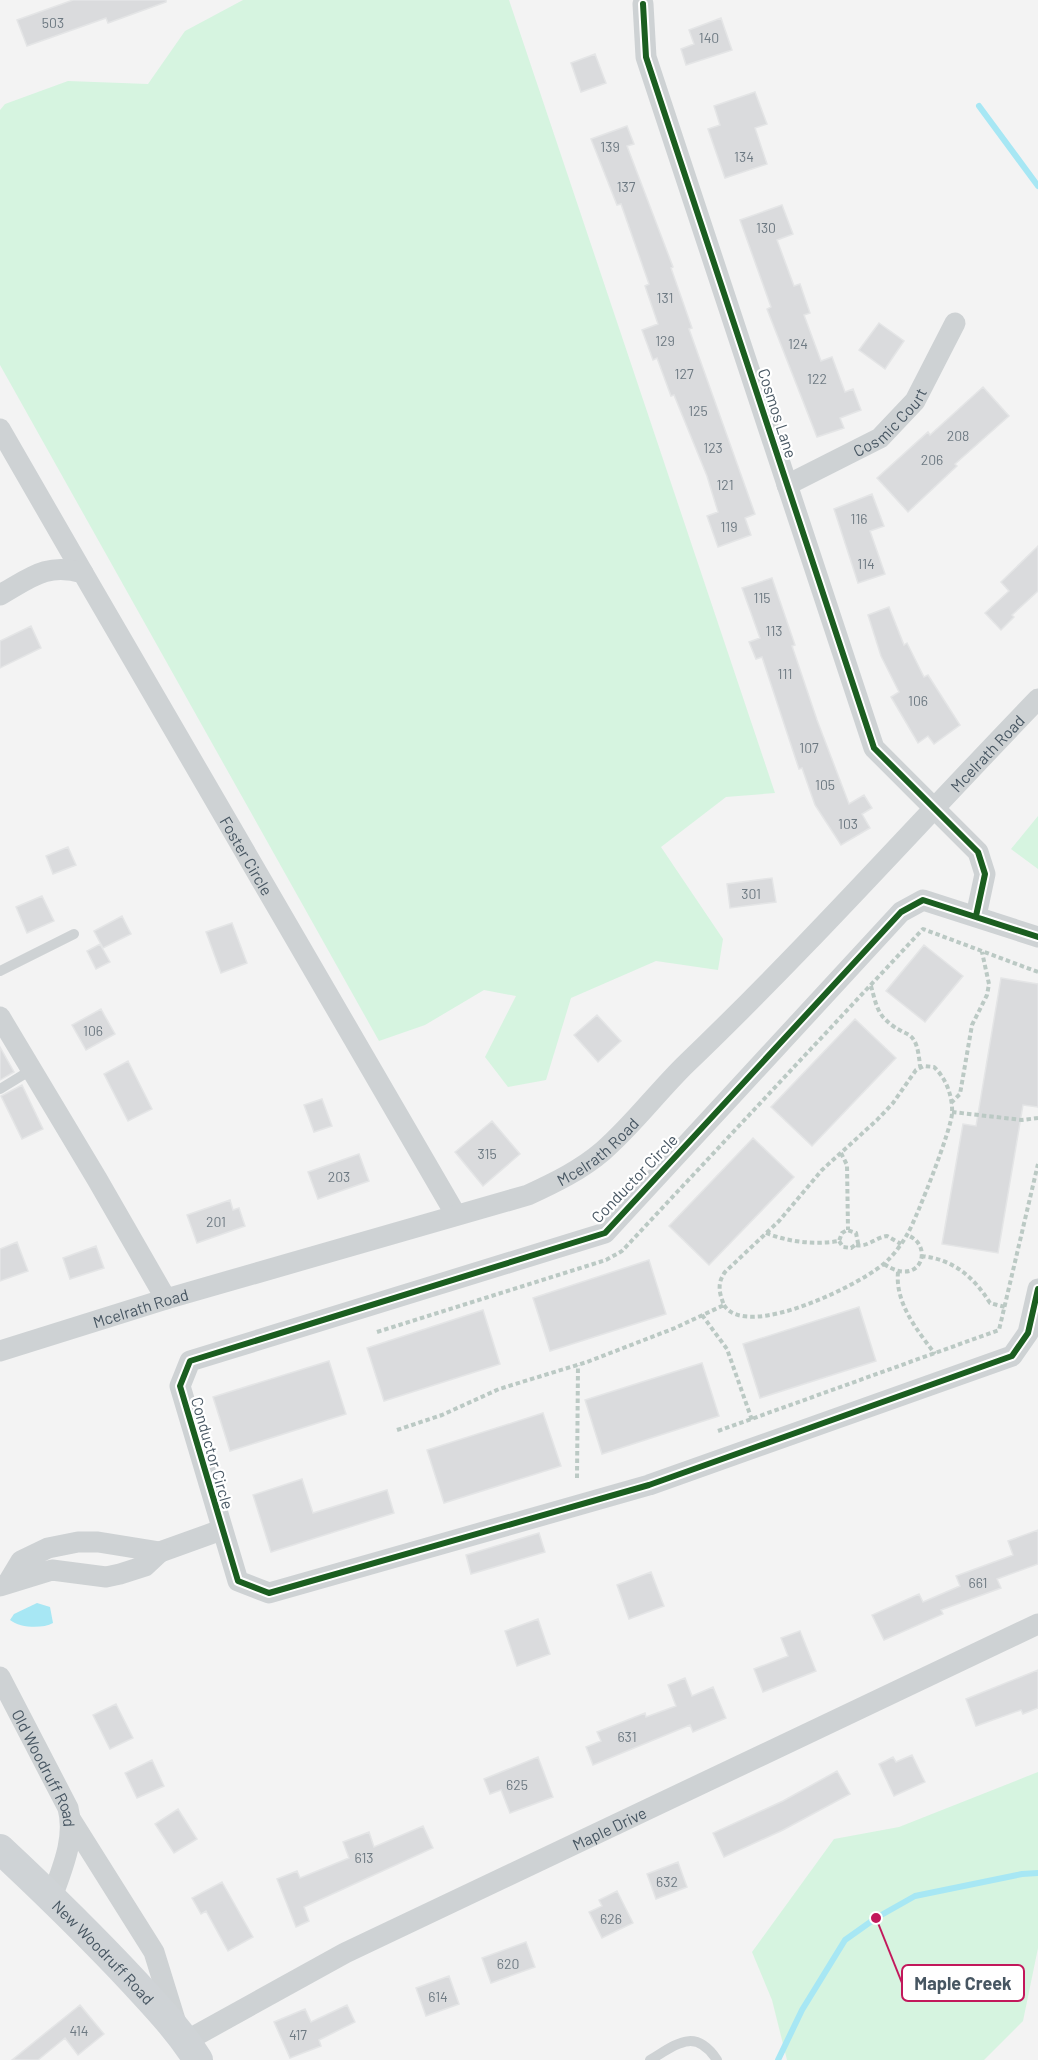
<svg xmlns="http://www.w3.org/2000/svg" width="1038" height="2060" font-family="Barlow,sans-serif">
	<rect width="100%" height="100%" fill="#f3f3f3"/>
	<path fill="#d6f4e0" d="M243,0H509L775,793L726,797L661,847L723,939L718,970L656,961L571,998L546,1080L508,1087L485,1057L516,996L484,990L425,1025L379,1041L0,365V110L5,104L68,81L148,84L185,31Z
		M1038,816V869L1011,849Z
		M1038,1772V1948L1023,2021L984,2060H787L772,2000L752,1952L834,1839L899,1827Z"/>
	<path fill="#a7e7f4" d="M37,1603L50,1607L53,1623C42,1629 20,1628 10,1620L14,1614Z"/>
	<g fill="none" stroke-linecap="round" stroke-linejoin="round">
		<path stroke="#a7e7f4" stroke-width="6" d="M979,106L1038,186
			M778,2060L802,2010L845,1940L876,1918L915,1896L1022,1874L1038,1873"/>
	</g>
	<path fill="#dadbdd" stroke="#e4e5e6" stroke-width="1.5" d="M73,0H166V2L108,23L106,18L27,46L17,20Z
		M721,18L732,50L686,65L681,49L694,44L689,30Z
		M595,54L606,83L581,92L571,63Z
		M755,92L767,124L755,128L767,164L725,178L708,129L720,125L714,106Z
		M627,126L634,144L627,146L673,267L671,268L692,328L689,329L755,514L745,518L751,535L718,547L707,516L718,512L707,476L674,395L671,396L657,358L653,360L642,330L658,324L645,286L649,284L621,204L617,205L591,139Z
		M782,205L793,234L777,240L794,286L800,284L810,313L804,315L821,361L832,357L845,392L853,389L861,410L840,418L844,428L817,437L767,309L771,307L740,220Z
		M879,323L904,341L885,369L859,350Z
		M983,387L1009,416L955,464L957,466L908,512L877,478L928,432L930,435Z
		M872,494L884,526L870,531L885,574L858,583L834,509Z
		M1038,546V591L1012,615L1014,617L1001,630L985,613L1009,591L1001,582Z
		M772,578L795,645L792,646L817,720L849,804L864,795L872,808L862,814L870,828L841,845L815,805L802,768L799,769L762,657L756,659L749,642L760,638L742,588Z
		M889,607L904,645L907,643L924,677L928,675L960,725L934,744L928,736L918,743L891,697L899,692L881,656L868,615Z
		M31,626L41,648L0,668V641Z
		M68,847L76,865L53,874L46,856Z
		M772,878L776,902L730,908L727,884Z
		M42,896L54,921L27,933L16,907Z
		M122,916L131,934L103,948L94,931Z
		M232,923L247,963L221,973L206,932Z
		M100,944L110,962L96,969L87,951Z
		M924,945L963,976L925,1022L886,991Z
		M1001,978L1038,984V1107L1023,1105L998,1253L942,1244L963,1124L976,1126Z
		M101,1009L115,1034L86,1050L72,1025Z
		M597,1015L621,1041L598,1062L574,1035Z
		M855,1019L896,1058L812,1146L771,1107Z
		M0,1047L14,1072L0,1080Z
		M128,1061L152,1109L128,1121L104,1074Z
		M22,1085L43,1129L22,1139L1,1096Z
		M322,1099L332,1126L314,1132L304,1105Z
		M492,1121L520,1154L483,1186L455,1152Z
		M753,1138L794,1177L709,1265L669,1226Z
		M359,1154L369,1181L318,1199L308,1172Z
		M230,1200L233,1210L239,1208L245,1226L197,1243L187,1215Z
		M17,1242L28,1271L0,1281V1249Z
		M96,1246L104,1268L70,1279L63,1258Z
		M649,1260L666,1314L550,1351L533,1298Z
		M859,1307L876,1361L760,1398L743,1344Z
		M483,1310L500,1364L384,1401L367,1348Z
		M329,1361L346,1414L230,1451L213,1397Z
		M702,1363L719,1416L602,1454L585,1400Z
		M543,1413L561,1466L444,1503L427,1450Z
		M302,1479L313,1513L387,1490L394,1513L271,1552L253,1495Z
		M1038,1530V1564L997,1579L1001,1588L941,1610L943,1614L884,1640L872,1615L919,1594L923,1602L960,1586L956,1576L1013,1555L1008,1541Z
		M539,1533L545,1552L471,1574L466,1555Z
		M651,1572L664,1606L629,1619L617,1585Z
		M538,1619L550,1654L517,1666L505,1631Z
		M800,1631L816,1671L763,1692L754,1669L788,1656L781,1638Z
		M1038,1670V1708L1023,1714L1021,1710L976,1726L966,1699Z
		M685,1678L692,1696L713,1687L726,1718L693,1732L690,1725L593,1765L586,1747L601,1741L597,1732L645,1713L646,1717L676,1706L668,1685Z
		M116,1704L133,1738L110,1749L93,1715Z
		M912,1755L925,1782L894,1796L879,1764L893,1757L896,1762Z
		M538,1757L553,1797L510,1813L501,1790L490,1794L484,1779Z
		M152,1760L164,1786L137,1798L125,1773Z
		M837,1771L850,1794L783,1830L724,1857L713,1833L783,1801Z
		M178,1809L197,1839L174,1853L155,1824Z
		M423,1826L433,1848L304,1907L309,1921L296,1927L277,1879L297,1871L300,1878L349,1858L343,1842L369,1832L374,1847Z
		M678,1862L687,1887L656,1899L647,1874Z
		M222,1882L253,1937L228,1951L206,1911L201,1914L192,1898Z
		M617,1891L633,1923L602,1938L589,1912L602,1906L599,1900Z
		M526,1942L535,1967L491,1983L482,1958Z
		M449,1976L459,2004L426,2016L416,1988Z
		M80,2005L104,2034L78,2055L65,2038L38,2060H12Z
		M347,2005L355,2022L319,2040L321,2046L290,2058L274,2022L305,2009L311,2022Z"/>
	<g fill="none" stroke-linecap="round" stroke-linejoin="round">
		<path stroke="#bbc9c4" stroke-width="4" stroke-dasharray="4.5 3" stroke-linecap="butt" d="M871,986C874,996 876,1009 883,1017C906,1042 916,1023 920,1066
			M951,1103L960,1094L972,1025L987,995L989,984L982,952
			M952,1112L1022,1120L1038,1118
			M841,1153L847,1165L848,1230
			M766,1233C789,1242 814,1245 839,1241L842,1233L847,1230L856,1233L858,1243L851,1248L843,1247L839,1241
			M856,1245C867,1248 876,1237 887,1236L901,1244
			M921,1256C953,1259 974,1277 990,1303L1005,1307
			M884,1264C921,1289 935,1245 907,1235
			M898,1272C895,1303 917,1330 935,1354
			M702,1315L727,1349L752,1420
			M377,1332L606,1260L622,1251L923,929L1038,972
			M397,1430L442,1415L499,1389L587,1362L675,1328L724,1305C719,1293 717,1283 725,1272L779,1221L822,1170L877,1120L893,1103L916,1070L924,1066L934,1067C946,1078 953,1097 952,1113C952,1128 917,1217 908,1233C903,1242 896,1252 889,1259C868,1282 746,1342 724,1305
			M718,1431L999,1330L1038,1164
			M577,1478L578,1365"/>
		<path stroke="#ced2d4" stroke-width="10" d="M0,971L74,934
			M0,1089L31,1070
			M650,2060C677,2044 695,2027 717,2060"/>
		<g stroke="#ced2d4" stroke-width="21">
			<path d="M643,4L646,57L874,748L978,852L985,874L976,916"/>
			<path d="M0,429L83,573"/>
			<path id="s1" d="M787,485L880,438L915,401L955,323"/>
			<path id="s2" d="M0,595C30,578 47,562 83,573L456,1215"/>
			<path d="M1038,937L923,900L901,912L605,1233L190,1361L180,1386L238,1581L269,1593L649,1485L1012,1356L1028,1333L1038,1289"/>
			<path d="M0,1017L97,1179L166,1299"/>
			<path id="s3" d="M0,1351L166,1299L528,1195C554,1183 581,1170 603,1151C634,1124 658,1091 687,1063C809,946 921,820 1038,699"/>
			<path d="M160,1552L221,1530"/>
			<path d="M0,1586L52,1570L106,1577L120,1574L145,1566L160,1552L98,1542H78L48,1548L21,1561L9,1581"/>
			<path id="s4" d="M0,1677L68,1808C76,1838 62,1869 52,1897"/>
			<path d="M71,1820L154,1952L176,2023"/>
			<path id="s5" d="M186,2041L345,1953L1038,1624"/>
		</g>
		<path stroke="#cfd3d6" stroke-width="30" id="s6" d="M0,1849C46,1892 91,1936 134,1982C157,2007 180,2031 198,2060"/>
		<g stroke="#fff" stroke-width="10">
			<path id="cycleway" d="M643,4L646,57L874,748L978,852L985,874L976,916
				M1038,937L923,900L901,912L605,1233L190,1361L180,1386L238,1581L269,1593L649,1485L1012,1356L1028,1333L1038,1289"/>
		</g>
		<use href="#cycleway" stroke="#1b5e20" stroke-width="6"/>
	</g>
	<g text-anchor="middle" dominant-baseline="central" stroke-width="4.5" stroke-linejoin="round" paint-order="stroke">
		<g font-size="14" fill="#6d7982">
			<text x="53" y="22">503</text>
			<text x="709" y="37">140</text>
			<text x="610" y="146">139</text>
			<text x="744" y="156">134</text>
			<text x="626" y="186">137</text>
			<text x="766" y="227">130</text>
			<text x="665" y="297">131</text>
			<text x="665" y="340">129</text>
			<text x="798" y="343">124</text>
			<text x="684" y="373">127</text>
			<text x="817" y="378">122</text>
			<text x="698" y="410">125</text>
			<text x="958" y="435">208</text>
			<text x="713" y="447">123</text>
			<text x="932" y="459">206</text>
			<text x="725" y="484">121</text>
			<text x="859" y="518">116</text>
			<text x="729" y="526">119</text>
			<text x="866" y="563">114</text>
			<text x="762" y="597">115</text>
			<text x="774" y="630">113</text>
			<text x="785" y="673">111</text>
			<text x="918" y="700">106</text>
			<text x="809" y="747">107</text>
			<text x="825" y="784">105</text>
			<text x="848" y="823">103</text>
			<text x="751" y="893">301</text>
			<text x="93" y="1030">106</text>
			<text x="487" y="1153">315</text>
			<text x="339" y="1176">203</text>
			<text x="216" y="1221">201</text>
			<text x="978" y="1582">661</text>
			<text x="627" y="1736">631</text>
			<text x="517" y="1784">625</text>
			<text x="364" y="1857">613</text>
			<text x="667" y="1881">632</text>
			<text x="611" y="1918">626</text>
			<text x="508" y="1963">620</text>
			<text x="438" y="1996">614</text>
			<text x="79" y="2030">414</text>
			<text x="298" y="2034">417</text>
		</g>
		<g font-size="16" fill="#475662" stroke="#fff">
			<text transform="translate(778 413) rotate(72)">Cosmos Lane</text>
			<text stroke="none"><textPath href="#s1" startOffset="122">Cosmic Court</textPath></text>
			<text stroke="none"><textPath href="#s3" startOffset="1191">Mcelrath Road</textPath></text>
			<text stroke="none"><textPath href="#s2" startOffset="416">Foster Circle</textPath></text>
			<text stroke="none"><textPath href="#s3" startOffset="633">Mcelrath Road</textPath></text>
			<text transform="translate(634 1178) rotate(-46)">Conductor Circle</text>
			<text stroke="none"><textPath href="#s3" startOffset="147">Mcelrath Road</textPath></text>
			<text transform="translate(213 1453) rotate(74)">Conductor Circle</text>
			<text stroke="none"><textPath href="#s4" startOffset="102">Old Woodruff Road</textPath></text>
			<text stroke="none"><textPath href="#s5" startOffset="474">Maple Drive</textPath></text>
			<text stroke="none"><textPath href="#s6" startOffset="146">New Woodruff Road</textPath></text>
		</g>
	</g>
	<path fill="none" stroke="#c2185b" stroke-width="2" d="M876 1918L902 1983"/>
	<circle fill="#c2185b" stroke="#fff" stroke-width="2" cx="876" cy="1918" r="6"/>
	<rect fill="#fff" stroke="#c2185b" stroke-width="2" x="902" y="1965" width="122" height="36" rx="6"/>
	<g font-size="18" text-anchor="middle" font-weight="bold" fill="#475662">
		<text x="963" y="1990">Maple Creek</text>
	</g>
</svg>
